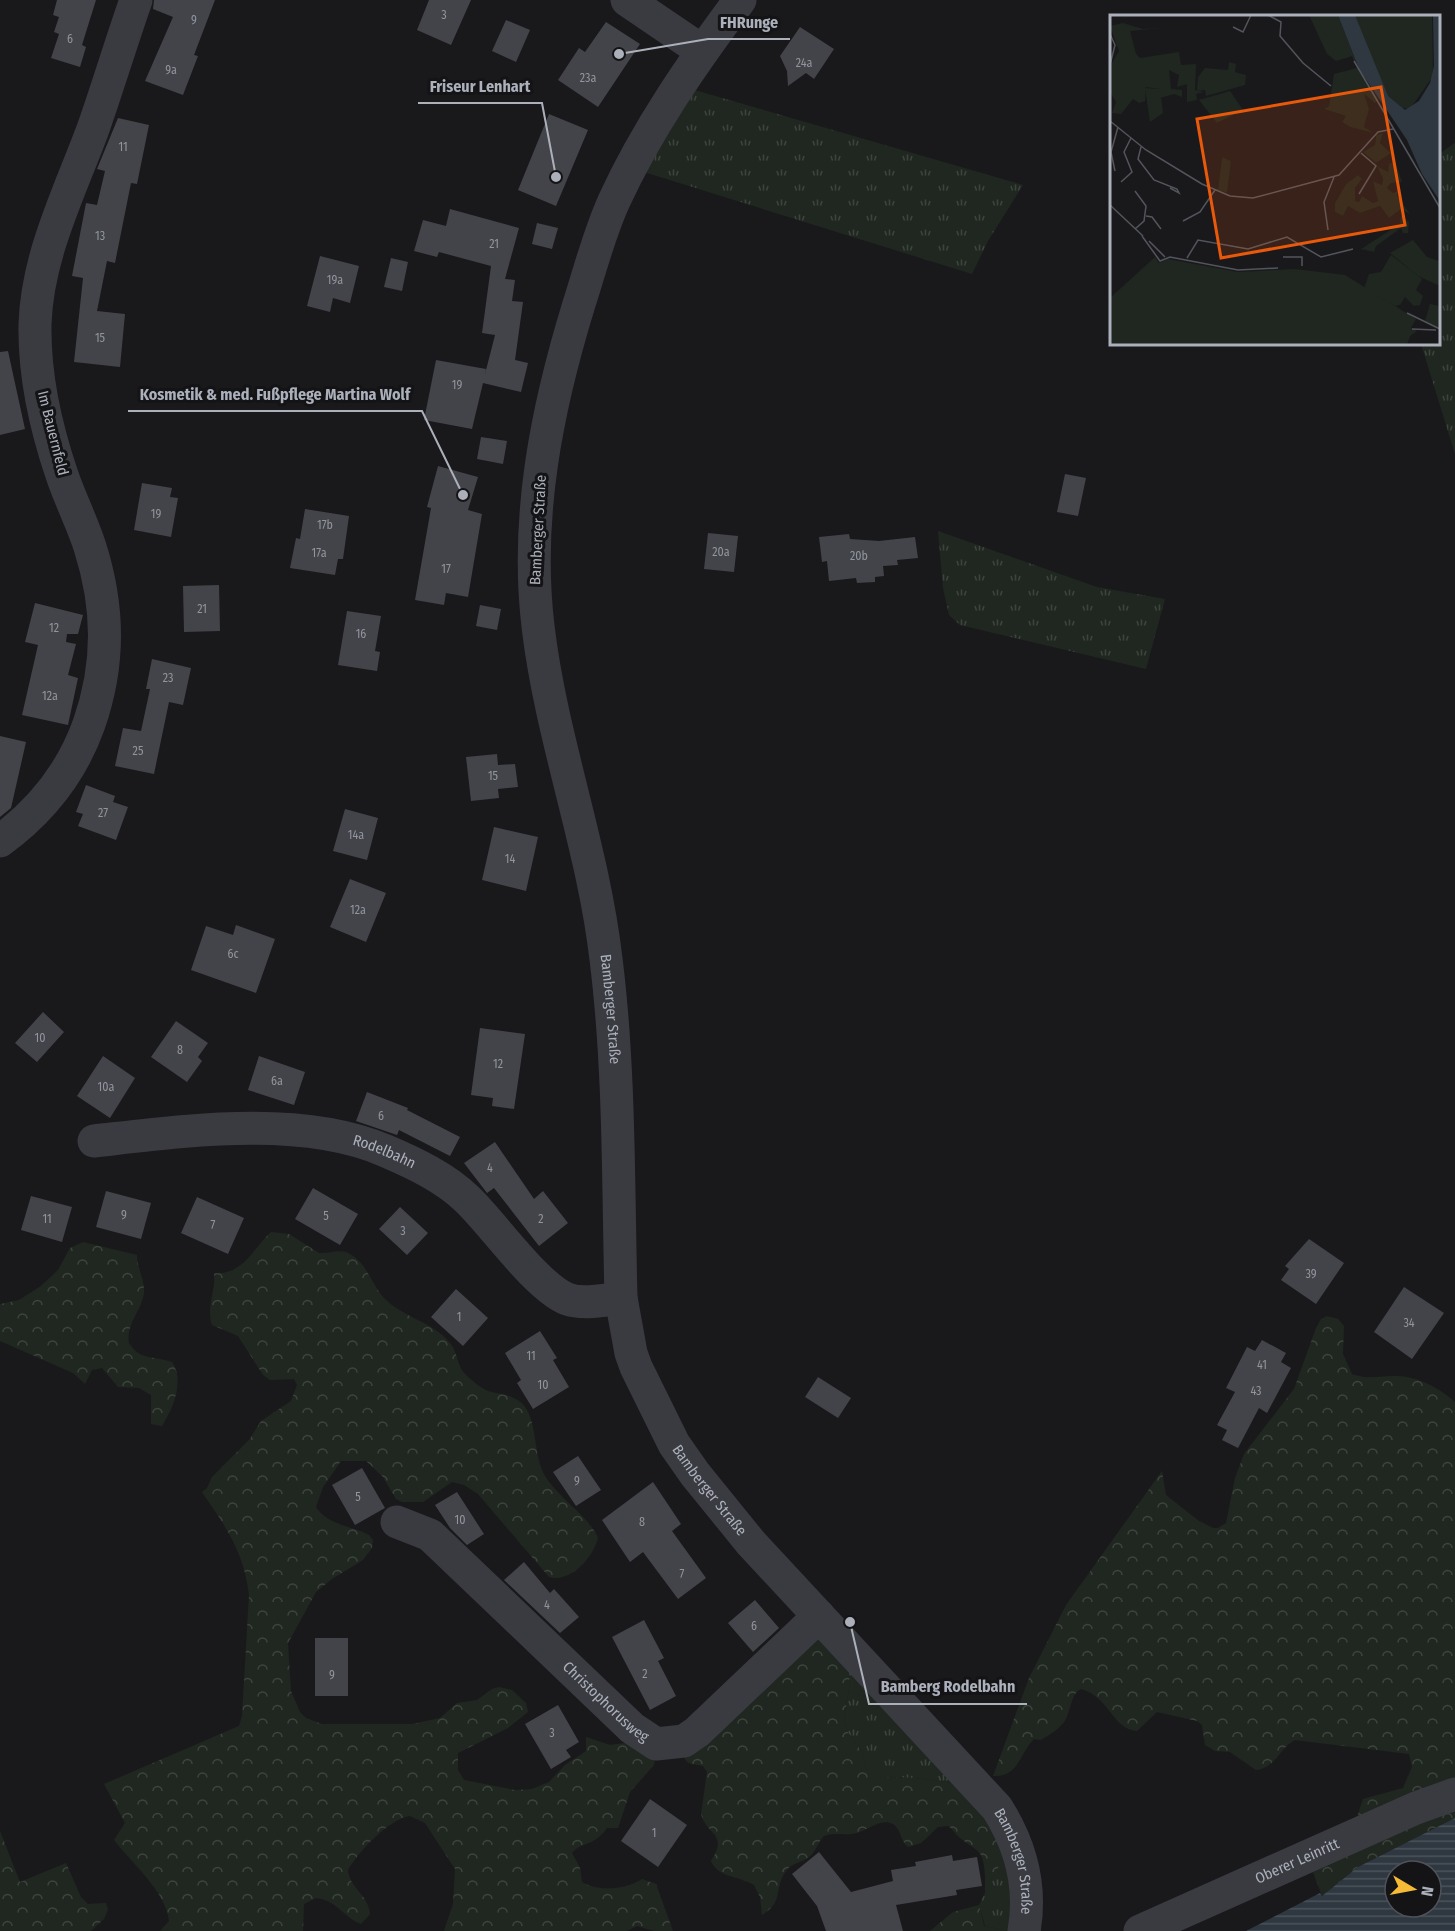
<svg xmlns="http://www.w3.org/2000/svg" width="1455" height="1931" font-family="'Fira Sans Condensed',sans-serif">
	<defs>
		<pattern id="grass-tufts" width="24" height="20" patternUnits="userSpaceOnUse" patternTransform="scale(1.5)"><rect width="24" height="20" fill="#1f2720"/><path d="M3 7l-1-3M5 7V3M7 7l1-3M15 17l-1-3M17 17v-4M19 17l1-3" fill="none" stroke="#3d443e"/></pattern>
		<pattern id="forest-crowns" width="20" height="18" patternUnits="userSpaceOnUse" patternTransform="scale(1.5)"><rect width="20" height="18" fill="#1f2720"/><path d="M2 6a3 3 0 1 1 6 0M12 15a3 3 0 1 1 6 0" fill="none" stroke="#3d443e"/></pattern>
		<pattern id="water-rules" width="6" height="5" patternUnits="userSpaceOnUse" patternTransform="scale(1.5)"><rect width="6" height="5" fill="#2f3840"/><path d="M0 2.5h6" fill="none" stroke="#4a525a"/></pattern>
	</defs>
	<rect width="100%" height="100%" fill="#19191c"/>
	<path fill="url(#grass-tufts)" d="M691,89L1023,185L988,241L972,274L644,172Z
		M1455,143V454L1421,344H1438L1439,154Z
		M938,531L1097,587L1165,599L1146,669L960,625L949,615L943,588Z
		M848,1666L953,1783L915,1778L882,1777L867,1771L862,1752L847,1731L844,1719L850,1683Z
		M1004,1860L1012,1882L1009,1931L985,1926L979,1905L985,1893V1876Z"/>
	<path fill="url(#forest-crowns)" d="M271,1232L289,1234L319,1253C330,1254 340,1248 350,1254C368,1264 372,1287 386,1300C405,1318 433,1322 450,1343C458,1352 457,1367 466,1375C472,1381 481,1388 488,1391C501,1395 516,1394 525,1407C538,1426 533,1455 545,1476C559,1499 588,1515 598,1538C593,1558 570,1583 549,1577L478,1494L464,1485L452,1482L423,1502H402L396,1499L383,1477L366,1461H341L323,1487L316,1507C327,1525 352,1526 369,1535L373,1540L372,1548L363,1560L332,1579L316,1592L288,1643L291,1691L300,1712L306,1718L322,1724H412L440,1718L457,1703L477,1700L492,1689L499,1687L512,1690L526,1703L528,1712L508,1728L458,1753V1770L464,1780L515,1790L532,1789L549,1782L565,1765L586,1751V1737L610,1745L639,1741L655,1759L654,1765L630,1792L618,1828H607C594,1847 582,1841 572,1853L580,1868L582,1882C598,1892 626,1890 642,1879L656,1884L673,1931H654L637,1926L627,1931H444L453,1904L455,1869L425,1823L410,1816C390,1818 357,1853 348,1870C349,1888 369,1895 370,1914L361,1924C343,1917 337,1900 316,1898L304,1904L303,1931H160L169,1921C167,1893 131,1862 114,1840L125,1823L104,1784L239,1726L242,1716L249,1595C244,1552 226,1527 202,1492L207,1488L212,1477L249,1440L261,1421L291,1401L297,1385L294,1379L270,1380L263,1375L238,1336L212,1325C206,1307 216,1291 214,1273C243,1276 253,1248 271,1232Z
		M83,1242L137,1255C137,1269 145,1279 144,1293C141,1312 126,1323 129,1343C140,1361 155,1356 172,1362C185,1381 173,1408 162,1426L151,1424V1395L139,1388L118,1387L102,1368L92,1370L85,1384L73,1373L0,1341V1304L19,1300L41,1286L58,1270L70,1248Z
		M1327,1316L1338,1319L1344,1326L1343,1354L1352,1374C1368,1380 1377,1376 1394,1376C1415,1375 1440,1388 1455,1402V1818L1358,1867L1322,1896L1305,1851L1354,1826L1363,1799L1403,1788L1412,1767L1409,1754L1295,1740C1280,1747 1275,1769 1256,1770L1230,1752L1215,1751L1205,1745L1202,1725L1197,1721L1157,1712L1137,1731C1112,1729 1110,1697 1081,1689C1070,1694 1071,1713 1064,1722C1058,1730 1049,1735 1041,1740L1034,1739C1019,1754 1019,1777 993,1776L1029,1678L1066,1605L1162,1471L1166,1495L1199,1521L1213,1528H1218L1226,1523L1235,1478L1244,1454L1294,1389L1316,1328L1321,1319Z
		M819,1634L848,1666L850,1683L844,1719L847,1731L862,1752L867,1770L882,1777L915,1778L953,1783L992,1824L1004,1860L995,1872L985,1876C984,1847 976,1852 959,1837C954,1833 953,1829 948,1826L938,1827L921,1843L908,1847C900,1841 901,1828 893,1824C881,1818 868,1830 857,1833C846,1836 835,1832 824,1836C818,1842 817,1850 810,1856C803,1863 792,1862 786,1871C773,1889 785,1901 762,1915L760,1897L754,1885C740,1876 718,1878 711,1861C729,1833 707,1836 701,1814L707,1772L703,1766L688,1763L683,1756Z
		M0,1831L20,1882L66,1863L81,1897L88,1904L106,1903L108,1909L104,1919L91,1931H0Z
		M979,1905L984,1926L1009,1931H930L953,1912Z"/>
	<path fill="url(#water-rules)" fill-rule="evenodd" d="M1455,1818V1931H1246L1320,1893L1322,1896L1358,1867ZM1395,1871H1431V1907H1395Z"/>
	<path fill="#434449" d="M57,0H96L82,45L86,47L80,67L51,58L59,34L54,32L59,17L53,15Z
		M154,0H215L194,55L198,56L183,95L145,81L173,17L153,9Z
		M429,0H471L451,45L417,30Z
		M506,20L530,30L516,62L492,51Z
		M606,22L640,44L598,107L558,80L579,48L585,52Z
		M800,27L834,49L814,79L806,73L788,86L787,71L780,56Z
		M549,114L588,130L556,206L518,190Z
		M118,118L149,125L137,184L131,183L115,263L107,261L97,311L125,314L120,367L74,362L83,278L72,276L86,203L97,205L105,171L97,169Z
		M450,209L519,228L505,279L515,280L512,301L523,302L515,360L528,363L521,392L483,383L472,429L424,420L436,360L486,369L485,374L495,335L482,333L491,266L439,252L437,257L414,251L423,220L446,226Z
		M537,223L558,228L552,249L532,244Z
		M320,256L359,266L350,303L333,298L330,312L307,306Z
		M391,258L408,262L402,291L384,287Z
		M8,351L25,429L0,435V352Z
		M481,437L507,441L503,464L477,459Z
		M438,466L478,477L468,510L482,514L468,597L446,593L444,605L415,600L431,508L427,507Z
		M1065,474L1086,478L1078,516L1057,512Z
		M142,483L172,488L170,497L178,498L171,537L134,530Z
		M305,509L349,516L343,559H338L335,575L290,568L296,538L300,539Z
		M708,533L738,536L734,572L704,569Z
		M849,534L850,539L879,541L915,537L918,558L897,560L898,565L883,566L884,576L875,577V582L857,583L856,578L829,581L827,561L822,562L819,537Z
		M219,585L220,631L184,632L183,586Z
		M35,603L83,615L78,634H67L66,642L76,644L68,675L78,678L68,725L22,715L38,645L25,642Z
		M480,605L501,609L497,630L476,626Z
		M347,611L381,616L375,651L380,652L377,671L338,665Z
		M152,659L191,668L183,705L169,702L154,774L115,766L123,728L141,731L150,689H146Z
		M0,736L26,742L11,808L0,817Z
		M497,754L498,765L515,764L518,787L498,789L499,798L471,801L466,757Z
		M86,785L115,796L113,802L128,807L116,840L78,826L83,814L76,812Z
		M345,809L378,818L367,860L333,851Z
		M494,827L538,837L526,891L482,880Z
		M350,879L386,893L366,942L330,927Z
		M236,925L275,939L256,993L191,970L206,926L233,935Z
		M43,1012L64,1032L37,1062L15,1043Z
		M176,1021L208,1043L198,1057L202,1061L187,1082L151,1057Z
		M480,1028L525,1034L514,1109L492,1106L493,1098L471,1095Z
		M103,1056L135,1078L110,1118L77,1096Z
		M259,1056L305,1072L294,1105L248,1090Z
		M367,1092L408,1108L407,1110L460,1137L450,1156L399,1130L397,1135L356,1121Z
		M495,1142L534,1199L543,1191L568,1223L539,1246L494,1188L487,1193L464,1163Z
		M313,1188L358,1214L340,1245L295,1219Z
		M106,1191L151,1203L141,1239L96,1227Z
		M31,1196L72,1207L62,1242L21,1230Z
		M197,1197L244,1218L228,1254L181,1233Z
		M400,1207L428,1233L407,1255L379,1229Z
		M1309,1239L1344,1263L1316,1304L1281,1280L1289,1269L1285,1266Z
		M1404,1287L1444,1313L1412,1359L1374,1332Z
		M456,1289L488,1318L463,1346L431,1317Z
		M540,1331L557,1358L553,1360L569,1387L533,1409L517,1383L521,1380L505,1353Z
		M1262,1340L1286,1353L1281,1362L1291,1368L1267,1413L1259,1408L1238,1448L1222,1440L1227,1430L1217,1425L1235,1392L1226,1388L1247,1347L1255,1351Z
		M818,1377L851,1398L838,1418L805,1397Z
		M578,1456L601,1490L576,1506L553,1472Z
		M362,1468L385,1508L355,1525L332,1485Z
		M653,1482L681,1524L672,1531L706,1578L678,1599L643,1552L630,1562L602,1520Z
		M457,1492L484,1534L467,1545L450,1528L435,1505Z
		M524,1562L550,1593L554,1589L579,1617L560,1633L504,1580Z
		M755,1600L779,1628L753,1652L728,1623Z
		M644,1620L664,1658L658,1661L676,1696L650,1710L612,1637Z
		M315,1638H348V1696H315Z
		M558,1705L579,1742L566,1750L571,1757L551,1769L525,1724Z
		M650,1799L687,1825L658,1867L621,1841Z
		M819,1852L851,1892L893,1881L891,1870L916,1866L915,1862L952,1855L953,1861L977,1857L982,1886L956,1890L957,1895L896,1905L903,1931H826L817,1906L792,1874Z"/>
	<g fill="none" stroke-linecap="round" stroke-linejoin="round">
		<g stroke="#3a3b41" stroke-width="33">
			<path d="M627,0L702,51"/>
			<path id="s1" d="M740,0C693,63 647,129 614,201C599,234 590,270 579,304C547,408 525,517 538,626C551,738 593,846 606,959C620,1071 618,1185 621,1298L631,1353L636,1367L674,1444L695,1474L751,1543L997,1808C1021,1846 1032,1886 1024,1931"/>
			<path d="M0,841C41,811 72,772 89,724C110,664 109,607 90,547C82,522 70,499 62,475C46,428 34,374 35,324C37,256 70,191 93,129C108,86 121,43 136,0"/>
			<path id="s2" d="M94,1141C184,1131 301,1114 386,1151C414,1163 446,1178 468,1200C494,1225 536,1286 567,1299C584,1305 604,1300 621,1298"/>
			<path id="s3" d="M397,1522L430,1535L632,1728L656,1744L684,1741L697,1732L819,1616"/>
			<path id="s4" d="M1140,1931L1416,1808L1455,1794"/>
		</g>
	</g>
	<g text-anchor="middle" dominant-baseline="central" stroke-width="6" stroke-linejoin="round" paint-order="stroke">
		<g font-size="12" fill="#91959e">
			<text x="444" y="15">3</text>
			<text x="194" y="20">9</text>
			<text x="70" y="39">6</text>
			<text x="804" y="63">24a</text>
			<text x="171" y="70">9a</text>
			<text x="588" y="78">23a</text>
			<text x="123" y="147">11</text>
			<text x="100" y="236">13</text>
			<text x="494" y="244">21</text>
			<text x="335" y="280">19a</text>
			<text x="100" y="338">15</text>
			<text x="457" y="385">19</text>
			<text x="156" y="514">19</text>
			<text x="325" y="525">17b</text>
			<text x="721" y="552">20a</text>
			<text x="319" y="553">17a</text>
			<text x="859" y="556">20b</text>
			<text x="446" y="569">17</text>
			<text x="202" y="609">21</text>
			<text x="54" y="628">12</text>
			<text x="361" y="634">16</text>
			<text x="168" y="678">23</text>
			<text x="50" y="696">12a</text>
			<text x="138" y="751">25</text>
			<text x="493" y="776">15</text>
			<text x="103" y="813">27</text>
			<text x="356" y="835">14a</text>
			<text x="510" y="859">14</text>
			<text x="358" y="910">12a</text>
			<text x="233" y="954">6c</text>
			<text x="40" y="1038">10</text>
			<text x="180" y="1050">8</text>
			<text x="498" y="1064">12</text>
			<text x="277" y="1081">6a</text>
			<text x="106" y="1087">10a</text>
			<text x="381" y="1116">6</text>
			<text x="490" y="1168">4</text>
			<text x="124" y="1215">9</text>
			<text x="326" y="1216">5</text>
			<text x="47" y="1219">11</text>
			<text x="541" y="1219">2</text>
			<text x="213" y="1225">7</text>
			<text x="403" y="1231">3</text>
			<text x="1311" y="1274">39</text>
			<text x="459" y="1317">1</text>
			<text x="1409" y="1323">34</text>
			<text x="531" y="1356">11</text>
			<text x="1262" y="1365">41</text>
			<text x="543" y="1385">10</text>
			<text x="1256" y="1391">43</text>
			<text x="577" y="1481">9</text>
			<text x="358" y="1497">5</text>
			<text x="460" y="1520">10</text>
			<text x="642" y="1522">8</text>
			<text x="682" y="1574">7</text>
			<text x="547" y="1605">4</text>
			<text x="754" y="1626">6</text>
			<text x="645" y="1674">2</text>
			<text x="332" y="1675">9</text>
			<text x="552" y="1733">3</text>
			<text x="654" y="1833">1</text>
		</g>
		<g font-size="15" fill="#abb0bb" stroke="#141417">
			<text transform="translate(53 433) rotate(76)">Im Bauernfeld</text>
			<text transform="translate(538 530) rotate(-87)">Bamberger Straße</text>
			<text stroke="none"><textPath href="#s1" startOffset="1064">Bamberger Straße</textPath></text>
			<text stroke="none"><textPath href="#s2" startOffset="294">Rodelbahn</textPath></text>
			<text stroke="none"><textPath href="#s1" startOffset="1568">Bamberger Straße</textPath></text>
			<text stroke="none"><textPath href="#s3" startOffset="278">Christophorusweg</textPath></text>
			<text stroke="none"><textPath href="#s1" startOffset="2054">Bamberger Straße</textPath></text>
			<text stroke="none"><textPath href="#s4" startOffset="172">Oberer Leinritt</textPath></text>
		</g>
	</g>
	<g transform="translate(1110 15)">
		<rect width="330" height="330" fill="#19191c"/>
		<path d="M119,47L126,49L125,57L136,60L135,70L96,81L95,75L87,76L88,62L95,53L118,55ZM35,73L50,74L53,98L40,107ZM120,76L133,95L107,108L89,85ZM112,142L121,146L117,178L108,175ZM303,225L317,242L329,246L330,271L308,261L280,238Z" fill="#1f2720"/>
		<path d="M199,0H228L249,54L269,85L265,88L254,79L259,94L254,112L264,118L240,112L232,107L236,101L214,94L219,91L224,59L247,53L242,41L226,46L217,39ZM245,0H322L323,61L300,94L292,93L277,81ZM13,8L33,14L52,13L20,16L26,39L30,43L69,37L71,50L86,49L85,75L94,77L86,79L87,85L77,87V69L67,72L69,60L59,55L61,74L72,75V82L64,79L50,83V74L36,72L35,86L29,88L23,84L11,99L2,98L6,87L0,77V51L9,36L0,11ZM273,118L270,128L281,138L266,148L253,137L265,130L266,120ZM285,146L292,167L281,168L277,173L283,178L288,176L287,181L300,199L291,194L279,203L270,191L250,198L238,191L233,201L225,197V188L236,169L248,160L252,164L245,173V186L249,187L252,181L263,188L268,186L263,166L272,170L273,164L267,151L278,157L279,149ZM291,200L299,207L298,218H293L291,213L266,231L264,237L251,234L290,209ZM45,242L49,248L58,244L128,257L185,254L235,260L306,304L301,313L307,316L300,321L297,330H0V283Z" fill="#1f2720"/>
		<path d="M320,289L330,291V313L315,306Z" fill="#1f2720"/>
		<path d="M281,240L312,264L306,275L313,281L310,290L304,291L295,282L290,290L285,291L254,274L259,259L271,257Z" fill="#1f2720"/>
		<path d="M228,0H245L278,81L295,95L309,86L320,68L324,51L323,0H330V186L312,159L297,125L249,54Z" fill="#2f3840"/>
		<path fill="none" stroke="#53555c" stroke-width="1.5" d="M158,0L171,7L170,21L193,48L221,71M123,12L133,17L141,0M0,19L5,30L0,50M244,46L330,193M0,106L36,135L92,169L120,181L143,183L229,160L268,117L283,114M31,132L28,144L44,165L67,174L69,178L60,173M5,156L1,137L8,112M11,167L22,157L14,137L21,123M249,179L266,151L251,138M0,190L33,221M36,201L42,202L51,214M73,206L90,197L105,175M25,214L34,206L36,191L25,176M218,215L214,187L224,162M32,221L50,246L60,242L128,255L168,253M39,226L55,242M173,242H192V251M77,243L88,225L138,234L177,222L211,242L243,234M297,298L330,314M302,314L326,315"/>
		<path fill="#e8590c" fill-opacity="0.15" stroke="#e8590c" stroke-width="3" d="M271,72L295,210L111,243L87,104Z"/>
		<rect width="330" height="330" fill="none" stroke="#abb0bb" stroke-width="3"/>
	</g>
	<path fill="none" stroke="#abb0bb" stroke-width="2" d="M619 54L708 39H790M556 177L542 103H418M463 495L422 411H128M850 1622L869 1704H1027"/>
	<g fill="#abb0bb" stroke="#141417" stroke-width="2">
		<circle cx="619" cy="54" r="6"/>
		<circle cx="556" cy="177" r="6"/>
		<circle cx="463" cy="495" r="6"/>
		<circle cx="850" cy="1622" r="6"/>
	</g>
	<g font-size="16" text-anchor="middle" font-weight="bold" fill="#abb0bb" stroke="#141417" stroke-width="6" stroke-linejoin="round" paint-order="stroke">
		<text x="749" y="28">FHRunge</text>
		<text x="480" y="92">Friseur Lenhart</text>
		<text x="275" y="400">Kosmetik &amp; med. Fußpflege Martina Wolf</text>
		<text x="948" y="1692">Bamberg Rodelbahn</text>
	</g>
	<g transform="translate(1413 1889) rotate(100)"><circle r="28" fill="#141417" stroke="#505259" stroke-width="1.5"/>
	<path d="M0-4.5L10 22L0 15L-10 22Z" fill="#f7ba36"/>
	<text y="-9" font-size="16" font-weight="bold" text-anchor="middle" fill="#abb0bb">N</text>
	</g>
</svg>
